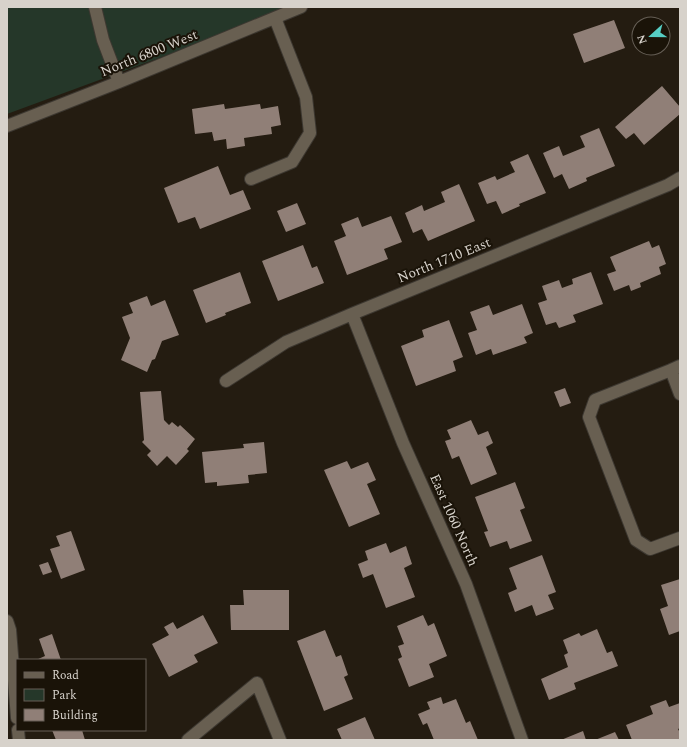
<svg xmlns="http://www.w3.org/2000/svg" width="687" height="747" font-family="Spectral,serif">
	<rect width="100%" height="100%" fill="#241c11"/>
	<path fill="#253729" d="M7,7H297L7,114Z"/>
	<path fill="#907f77" d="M614,20L625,48L584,63L573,34Z
		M662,86L680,107V114L644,145L634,133L626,139L615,127Z
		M224,104L225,109L260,104L261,109L278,106L281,125L271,127L272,134L244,138L245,146L227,149L226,139L214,141L212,132L195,134L192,109Z
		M599,128L615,166L586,178L587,181L569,189L562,174L554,178L543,153L559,146L563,156L585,147L580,136Z
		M528,154L546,193L519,204L520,206L502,214L496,201L487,204L478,183L495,176L497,180L515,172L510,162Z
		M218,166L230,195L243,190L251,209L200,229L195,217L178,223L164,188Z
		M459,184L475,221L428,241L422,229L413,233L405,213L422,205L424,211L445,202L441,192Z
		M297,203L306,224L286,232L277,211Z
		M391,216L402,242L384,249L388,259L347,275L334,241L346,236L341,224L358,217L362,227Z
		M649,241L652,248L659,245L666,264L659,267L661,274L640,283L641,287L631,291L629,285L614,291L607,274L616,271L610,257Z
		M303,245L312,268L317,266L324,283L278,301L262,261Z
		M240,272L251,303L225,313L226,315L206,323L193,290Z
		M591,272L603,304L573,315L576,322L559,328L556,322L546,325L538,303L547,300L542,286L559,280L562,288L573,284L572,279Z
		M147,296L151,306L165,300L179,335L162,341L155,359L152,360L147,372L121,360L130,338L122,317L133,313L129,303Z
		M522,304L533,333L524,337L527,343L493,355L491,349L476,355L468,333L477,330L470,312L489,305L493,315Z
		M449,320L463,357L453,361L456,371L416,386L401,346L424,337L422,330Z
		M565,388L571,403L560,407L554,392Z
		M161,391L164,420L169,425L172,422L178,427L180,425L195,439L187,449L189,451L176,465L167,456L157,466L147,455L151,451L142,442L144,440L140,392Z
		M471,420L478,435L488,431L493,443L486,447L497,474L471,485L459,456L452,459L445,441L451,439L447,430Z
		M264,442L267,473L248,475L249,483L217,486V482L205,483L202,452L244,448L243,444Z
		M347,461L351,469L368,462L376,480L367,484L380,514L349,527L324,470Z
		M515,482L525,508L520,510L532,541L510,549L507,541L490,547L484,532L488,531L475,497Z
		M71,531L85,570L61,579L50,549L60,546L56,536Z
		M386,543L390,553L406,546L412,564L404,568L415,597L386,608L373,574L363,578L358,564L368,560L365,551Z
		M542,555L556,592L548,595L554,609L536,616L532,605L515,612L508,593L517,589L509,568Z
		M48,562L52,572L43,575L39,565Z
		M680,579V631L669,635L660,609L668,606L661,585Z
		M243,590H289V630H231L230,605H244Z
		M203,615L218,643L194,655L198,662L169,677L152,644L169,635L164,627L173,622L177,629Z
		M423,615L428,626L434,623L447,656L429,664L434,677L409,687L398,659L402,657L398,646L404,644L397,626Z
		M597,629L607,653L612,651L618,666L574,683L576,689L549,700L541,679L568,667L564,655L568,653L563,640L579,633L581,636Z
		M325,630L336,657L341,655L348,675L344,677L353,699L324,711L297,641Z
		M52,634L61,660H36L45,656L39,639Z
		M441,697L443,704L456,699L466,723L470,721L478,740H434L427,723L423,725L418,714L430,709L427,702Z
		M666,700L669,707L680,703V728L678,729L680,733V740H632L626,725L653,714L650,706Z
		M365,717L375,740H342L337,729Z
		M52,730H82L85,740H56Z
		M583,731L586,740H561Z
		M615,732L619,740H595Z"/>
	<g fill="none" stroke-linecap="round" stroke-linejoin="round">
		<g stroke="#3d3831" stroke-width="14">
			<path id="minor" d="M95,7L103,40L119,82
				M7,126L119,82L301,7
				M251,179L292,162L310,133L306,97L275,18
				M352,314L403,443L466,584L522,740
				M680,366L671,370L680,394
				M671,370L595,400L589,417L636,540L650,549L680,538
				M226,381L286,342L352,314L668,185L680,178
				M7,621L10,630L17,718
				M18,730L19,740
				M188,740L257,683L280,740"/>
		</g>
		<use href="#minor" stroke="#685f51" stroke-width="12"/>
	</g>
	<g text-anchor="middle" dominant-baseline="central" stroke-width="4" stroke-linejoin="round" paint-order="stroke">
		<g font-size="14" fill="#d7d2cb" stroke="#1a1308">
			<text transform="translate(149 53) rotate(-22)">North 6800 West</text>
			<text transform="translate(444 260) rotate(-22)">North 1710 East</text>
			<text transform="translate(454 520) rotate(66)">East 1060 North</text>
		</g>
	</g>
	<rect width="687" height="747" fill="none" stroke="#d7d2cb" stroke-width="16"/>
	<rect x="16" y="659" width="130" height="72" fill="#1a1308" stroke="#665f56"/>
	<rect x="24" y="672" width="20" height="6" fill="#685f51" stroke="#665f56"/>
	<text x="52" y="679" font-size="12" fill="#d7d2cb">Road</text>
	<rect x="24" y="689" width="20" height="12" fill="#253729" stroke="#665f56"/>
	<text x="52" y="699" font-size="12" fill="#d7d2cb">Park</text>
	<rect x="24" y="709" width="20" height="12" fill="#907f77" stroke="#665f56"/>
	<text x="52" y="719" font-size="12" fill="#d7d2cb">Building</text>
	<g transform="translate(651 36) rotate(249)"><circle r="19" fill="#1a1308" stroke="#665f56"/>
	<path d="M0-3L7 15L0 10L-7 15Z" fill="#56cec4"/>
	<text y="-6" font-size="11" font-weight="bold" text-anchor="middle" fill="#d7d2cb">N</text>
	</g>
</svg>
